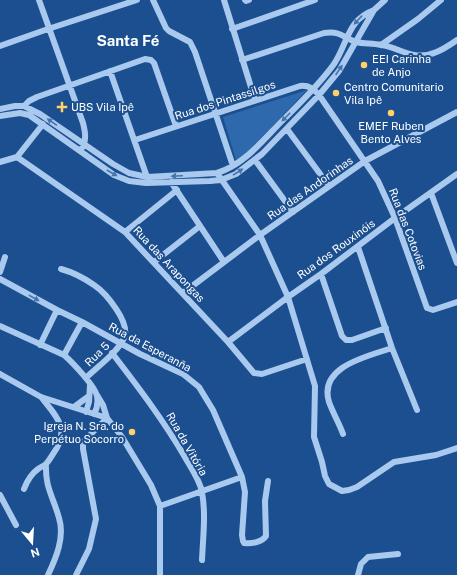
<svg xmlns="http://www.w3.org/2000/svg" width="457" height="575" font-family="'Public Sans',sans-serif">
	<rect width="100%" height="100%" fill="#1b4f8f"/>
	<path fill="#2e69ad" d="M307,90L244,156L236,160L223,117Z"/>
	<g fill="none" stroke-linecap="round" stroke-linejoin="round">
		<path stroke="#a9c9ee" stroke-width="6" d="M39,0L83,123C85,131 87,140 82,148
			M153,0L166,28L169,31L190,42L195,52L233,166
			M224,0L255,100
			M245,0L246,1L249,0
			M232,29L315,0
			M381,45L418,19L441,0
			M0,46L48,29L137,0
			M242,60L324,33C342,31 342,37 356,42C364,44 373,43 381,45C392,46 403,53 414,55C430,58 444,49 457,40
			M110,71L147,177
			M24,106L29,101L37,97L145,59L151,60L154,63L176,126
			M0,109L15,106H24L40,114L113,164L129,173L147,177L217,173C244,165 263,140 283,120C301,102 319,85 334,64C348,43 347,20 374,10
			M0,116L20,113L29,115L114,175L129,181L146,183L210,181L221,180L236,174L262,154L319,95L339,71L374,10L385,0
			M287,129L329,186
			M135,140L300,86C309,85 314,89 319,95L378,181L395,218L427,308L433,310L457,302
			M17,157L125,232L228,342L254,373L262,374L307,359
			M255,160L293,212
			M0,162L17,157L43,124
			M217,173L260,235L288,297L315,386L314,437L322,462L325,476L329,484L342,491L349,490L357,487L394,462L436,455L457,448
			M171,182L224,262
			M431,193L457,263
			M125,232L177,190
			M358,247L392,348L417,410
			M154,262L200,226
			M61,269C72,272 84,278 94,285C106,293 131,323 124,338C118,352 97,367 86,378
			M0,272L5,257
			M321,274L342,336L346,340H352L386,328
			M0,279L57,310L82,322L140,354L183,374L199,387L213,410L242,477L245,492L242,535L243,541L244,543C252,544 262,542 266,536L265,501L268,481
			M183,293L260,235L365,161L457,112
			M0,326L64,355C72,362 95,386 97,396C98,402 97,409 94,414
			M228,342L288,297L321,274L395,218L457,174
			M40,345L57,310
			M112,353C139,388 164,421 186,459C192,469 200,481 202,492C206,514 203,537 202,560
			M64,355L82,322
			M0,374L41,397L107,418
			M97,395L103,405L107,418L122,437L151,485L160,506V575
			M74,407L89,396
			M86,412L89,402L90,385
			M343,434C339,423 333,413 329,402C318,366 369,356 392,348
			M46,464C45,488 53,496 59,518C65,537 56,558 48,575
			M24,489C27,481 31,474 38,469C41,467 44,466 46,464C49,461 51,457 53,454C71,429 57,417 41,397
			M0,495L16,525
			M160,506L242,477
			M76,575L89,549L96,519L83,449V442L107,418
			M358,575L361,564L368,557L398,554"/>
	</g>
	<defs><path id="oneway-solid" d="M-6-.8H1V-3.2L6.5 0L1 3.2V.8H-6Z"/></defs>
	<g fill="#4674ac">
		<use href="#oneway-solid" transform="translate(358 20) rotate(133)"/>
		<use href="#oneway-solid" transform="translate(339 70) rotate(-56)"/>
		<use href="#oneway-solid" transform="translate(286 117) rotate(135)"/>
		<use href="#oneway-solid" transform="translate(52 122) rotate(-145)"/>
		<use href="#oneway-solid" transform="translate(238 172) rotate(-32)"/>
		<use href="#oneway-solid" transform="translate(112 173) rotate(30)"/>
		<use href="#oneway-solid" transform="translate(177 176) rotate(178)"/>
		<use href="#oneway-solid" transform="translate(34 298) rotate(29)"/>
	</g>
	<g fill="#ffd166" stroke="#1b4f8f" stroke-width="1.5">
		<circle cx="364" cy="65" r="4"/>
		<circle cx="336" cy="93" r="4"/>
		<path d="M60 101h4v4h4v4h-4v4h-4v-4h-4v-4h4z"/>
		<circle cx="391" cy="113" r="4"/>
		<circle cx="132" cy="432" r="4"/>
	</g>
	<g text-anchor="middle" dominant-baseline="central" stroke-width="4" stroke-linejoin="round" paint-order="stroke">
		<g font-size="11" fill="#fff" stroke="#1b4f8f" text-anchor="start">
			<text x="372" y="59">EEI Carinha<tspan x="372" dy="13">de Anjo</tspan></text>
			<text x="344" y="87">Centro Comunitario<tspan x="344" dy="13">Vila Ipê</tspan></text>
			<text x="71" y="107">UBS Vila Ipê</text>
			<text x="391" y="126" text-anchor="middle">EMEF Ruben<tspan x="391" dy="13">Bento Alves</tspan></text>
			<text x="124" y="426" text-anchor="end">Igreja N. Sra. do<tspan x="124" dy="13">Perpétuo Socorro</tspan></text>
		</g>
		<g font-size="11" fill="#fff" stroke="#1b4f8f">
			<text transform="translate(225 100) rotate(-18)">Rua dos Pintassilgos</text>
			<text transform="translate(310 188) rotate(-35)">Rua das Andorinhas</text>
			<text transform="translate(408 229) rotate(69)">Rua das Cotovias</text>
			<text transform="translate(336 249) rotate(-36)">Rua dos Rouxinóis</text>
			<text transform="translate(169 264) rotate(47)">Rua das Arapongas</text>
			<text transform="translate(150 347) rotate(28)">Rua da Esperanña</text>
			<text transform="translate(97 354) rotate(-44)">Rua 5</text>
			<text transform="translate(187 444) rotate(60)">Rua da Vitória</text>
		</g>
		<g font-size="15" font-weight="bold" fill="#fff" stroke="#1b4f8f">
			<text x="128" y="40">Santa Fé</text>
		</g>
	</g>
	<g transform="translate(32 543) rotate(162)" stroke="#1b4f8f" stroke-width="3" paint-order="stroke">
	<path d="M0-3L7 15L0 10L-7 15Z" fill="#ffffff"/>
	<text y="-6" font-size="11" font-weight="bold" text-anchor="middle" fill="#ffffff">N</text>
	</g>
</svg>
